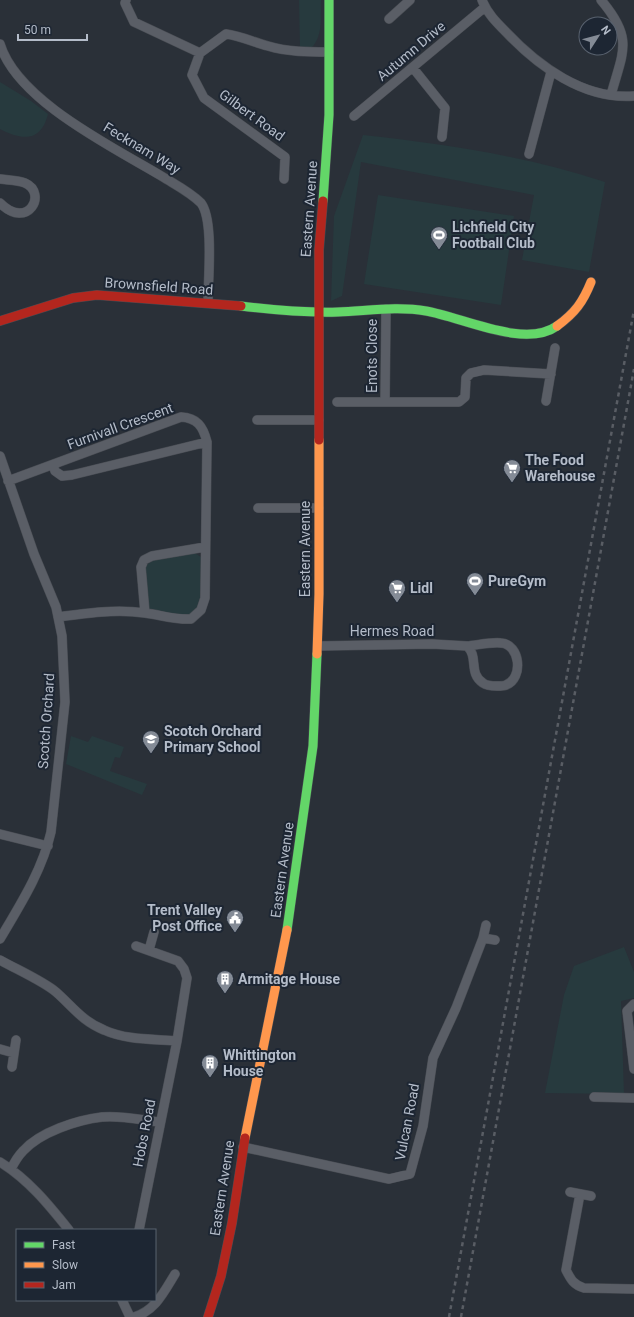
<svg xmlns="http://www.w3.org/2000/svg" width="634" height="1317" font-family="Roboto,sans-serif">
	<rect width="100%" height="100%" fill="#2a3038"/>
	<path fill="#273a3e" d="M299,0H321C320,17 324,37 310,49H300Z
		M0,82L31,101L48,114C41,143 21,140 0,129Z
		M363,135C445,144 526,156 605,182L589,272L522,260L534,195L361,162L342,296L331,301L334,216Z
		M378,195L514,216L501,305L364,284Z
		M193,552L201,557C201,576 210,615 182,617C172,618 158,612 148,610C147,597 144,584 144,572C144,556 181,554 193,552Z
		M71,736L88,742L92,736L124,747L120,758L115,757L110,771L147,784L142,795L66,764Z
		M624,947L634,972V998L621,1001L624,1094L545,1093L564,995L574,966Z"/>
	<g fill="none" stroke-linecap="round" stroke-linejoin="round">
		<g stroke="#484c53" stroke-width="10">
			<path id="street" d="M126,0L125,3L134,22L200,53L226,34C241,36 253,42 268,46C288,52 308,52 329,52
				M482,0C487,13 496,22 506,32C538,66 584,100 634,96
				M601,0C634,39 623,51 611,95
				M389,19L410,0
				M0,44C17,101 115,148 163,177C176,185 190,192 201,203C214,220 208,279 208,303
				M200,53L192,75L204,98L285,157L284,179
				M413,68L445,108L442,137
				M354,116L485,7
				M529,154L551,72
				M0,179C8,180 18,180 25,183C48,193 28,231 0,203
				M546,401L555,348
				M337,402H459L465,397L466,378L471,373L484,370L551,374
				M385,402L386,309
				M257,420H319
				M0,456L34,554L56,607L62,636L65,702L51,832C42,871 20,905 0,939
				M53,465L55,471L62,476L72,475L207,442
				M8,481L181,417C197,418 203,426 207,442L205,598L201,610L191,619C175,620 161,615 145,613C116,609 87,613 58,617
				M258,508H319
				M145,613L141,567L144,560L152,556L205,547
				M318,646L432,644L467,646C479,657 468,673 483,683C487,686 492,686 497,686C500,686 504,686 506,685C524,678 520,644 501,643C490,642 478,645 467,646
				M0,834L48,846
				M483,938L495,940
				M136,946L178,961L184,969L187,978L177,1041L139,1230
				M149,950L154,932
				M0,960C16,969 43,981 56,992C73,1007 82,1021 104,1030C126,1040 152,1039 177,1041
				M634,1004L627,1011L634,1069
				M0,1049L14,1053
				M12,1067L16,1040
				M594,1097L634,1098
				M243,1147L389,1179L410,1174L423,1126L433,1058L456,1008L483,938L486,925
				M0,1162C28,1179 49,1205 69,1230
				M11,1169C14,1163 18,1156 23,1151C40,1132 77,1120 102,1117C121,1115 141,1120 160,1122
				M570,1192L591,1196
				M580,1194L566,1270C571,1280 574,1285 584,1288L634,1289
				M122,1300L130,1317
				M134,1317C155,1311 164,1292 175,1274"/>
		</g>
		<g stroke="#484c53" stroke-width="10">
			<path id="fast" d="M323,201L329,115V0
				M241,306C273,310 305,313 338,312C367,311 397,306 426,311C462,317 525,349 557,326
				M287,930L313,746L317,654"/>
		</g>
		<g stroke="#484c53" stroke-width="10">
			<path id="slow" d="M557,326C575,313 583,302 591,282
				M317,654L319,594V440
				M245,1138L287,930"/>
		</g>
		<g stroke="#484c53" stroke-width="10">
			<path id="jam" d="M0,321L73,298L97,295L241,306
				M319,440V250L323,201
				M208,1317L221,1276L232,1223L245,1138"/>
		</g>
		<use href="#street" stroke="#5a5e66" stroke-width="9"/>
		<use href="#fast" stroke="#63d668" stroke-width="9"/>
		<use href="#slow" stroke="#ff974d" stroke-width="9"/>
		<use href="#jam" stroke="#b3261e" stroke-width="9"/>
		<path stroke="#595d64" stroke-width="2.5" stroke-dasharray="4 4" stroke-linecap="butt" d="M449,1317L634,310
			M461,1317L634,369"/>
	</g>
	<defs>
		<g id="stadium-pin" transform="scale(0.9)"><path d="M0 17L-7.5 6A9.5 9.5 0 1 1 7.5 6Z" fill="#848b96" stroke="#1d2633"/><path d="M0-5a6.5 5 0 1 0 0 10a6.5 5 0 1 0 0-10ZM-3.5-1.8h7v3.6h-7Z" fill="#fff"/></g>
		<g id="supermarket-pin" transform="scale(0.9)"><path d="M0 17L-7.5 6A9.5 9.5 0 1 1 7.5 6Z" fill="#848b96" stroke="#1d2633"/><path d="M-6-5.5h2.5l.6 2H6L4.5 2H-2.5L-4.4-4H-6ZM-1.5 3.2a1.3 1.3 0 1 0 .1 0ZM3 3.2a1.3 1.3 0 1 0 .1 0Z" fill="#fff"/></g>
		<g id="school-pin" transform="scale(0.9)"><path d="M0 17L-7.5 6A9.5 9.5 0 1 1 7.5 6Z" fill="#848b96" stroke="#1d2633"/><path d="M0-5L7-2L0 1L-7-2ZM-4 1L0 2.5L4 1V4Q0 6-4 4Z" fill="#fff"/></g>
		<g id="civic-pin" transform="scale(0.9)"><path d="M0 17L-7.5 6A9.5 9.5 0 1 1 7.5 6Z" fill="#848b96" stroke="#1d2633"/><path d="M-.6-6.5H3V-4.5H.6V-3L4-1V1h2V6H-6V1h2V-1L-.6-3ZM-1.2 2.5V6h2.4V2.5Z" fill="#fff"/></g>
		<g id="building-pin" transform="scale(0.9)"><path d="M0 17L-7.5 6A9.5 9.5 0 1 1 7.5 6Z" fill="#848b96" stroke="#1d2633"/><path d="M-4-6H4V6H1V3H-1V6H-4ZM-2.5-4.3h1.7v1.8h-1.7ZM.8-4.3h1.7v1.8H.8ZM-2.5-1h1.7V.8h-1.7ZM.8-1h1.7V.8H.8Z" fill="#fff"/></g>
	</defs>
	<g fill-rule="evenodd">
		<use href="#stadium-pin" x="439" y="235"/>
		<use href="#supermarket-pin" x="512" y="468"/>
		<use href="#stadium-pin" x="475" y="581"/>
		<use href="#supermarket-pin" x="397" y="588"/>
		<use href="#school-pin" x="151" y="739"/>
		<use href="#civic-pin" x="235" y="918"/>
		<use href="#building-pin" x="225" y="979"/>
		<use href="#building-pin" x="210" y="1063"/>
	</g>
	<g text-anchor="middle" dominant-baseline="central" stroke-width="4" stroke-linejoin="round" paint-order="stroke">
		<g font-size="14" fill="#b4bcc9" stroke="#1d2633">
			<text transform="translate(411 51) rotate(-40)">Autumn Drive</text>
			<text transform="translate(252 115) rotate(36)">Gilbert Road</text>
			<text transform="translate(142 148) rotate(31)">Fecknam Way</text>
			<text transform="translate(309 209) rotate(-86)">Eastern Avenue</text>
			<text transform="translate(159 286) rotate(4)">Brownsfield Road</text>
			<text transform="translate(372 356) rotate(-90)">Enots Close</text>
			<text transform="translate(120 426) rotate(-20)">Furnivall Crescent</text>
			<text transform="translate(305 549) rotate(-90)">Eastern Avenue</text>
			<text x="392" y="631">Hermes Road</text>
			<text transform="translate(46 721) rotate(-86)">Scotch Orchard</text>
			<text transform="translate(282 870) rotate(-82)">Eastern Avenue</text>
			<text transform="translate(407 1122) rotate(-79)">Vulcan Road</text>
			<text transform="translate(144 1133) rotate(-79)">Hobs Road</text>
			<text transform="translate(222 1188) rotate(-81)">Eastern Avenue</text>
		</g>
		<g font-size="14" font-weight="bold" fill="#b4bcc9" stroke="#1d2633" text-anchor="start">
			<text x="452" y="227">Lichfield City<tspan x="452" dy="16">Football Club</tspan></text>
			<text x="525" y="460">The Food<tspan x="525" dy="16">Warehouse</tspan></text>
			<text x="488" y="581">PureGym</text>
			<text x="410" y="588">Lidl</text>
			<text x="164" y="731">Scotch Orchard<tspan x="164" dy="16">Primary School</tspan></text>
			<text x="222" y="910" text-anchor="end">Trent Valley<tspan x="222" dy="16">Post Office</tspan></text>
			<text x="238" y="979">Armitage House</text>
			<text x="223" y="1055">Whittington<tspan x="223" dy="16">House</tspan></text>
		</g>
	</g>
	<rect x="16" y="1229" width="140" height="72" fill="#1d2633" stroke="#59626f"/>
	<rect x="24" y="1242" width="20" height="6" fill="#63d668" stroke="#59626f"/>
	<text x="52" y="1249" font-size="12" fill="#b4bcc9">Fast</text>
	<rect x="24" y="1262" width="20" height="6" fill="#ff974d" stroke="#59626f"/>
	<text x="52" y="1269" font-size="12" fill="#b4bcc9">Slow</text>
	<rect x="24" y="1282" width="20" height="6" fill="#b3261e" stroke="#59626f"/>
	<text x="52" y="1289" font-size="12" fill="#b4bcc9">Jam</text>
	<g transform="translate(598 36) rotate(54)"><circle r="19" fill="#1d2633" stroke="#59626f"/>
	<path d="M0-3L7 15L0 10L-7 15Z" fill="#848b96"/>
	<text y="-6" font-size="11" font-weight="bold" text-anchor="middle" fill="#b4bcc9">N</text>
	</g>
	<path d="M18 34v6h69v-6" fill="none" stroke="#b4bcc9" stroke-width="2"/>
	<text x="24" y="34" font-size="12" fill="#b4bcc9" stroke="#1d2633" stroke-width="3" paint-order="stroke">50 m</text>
</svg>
